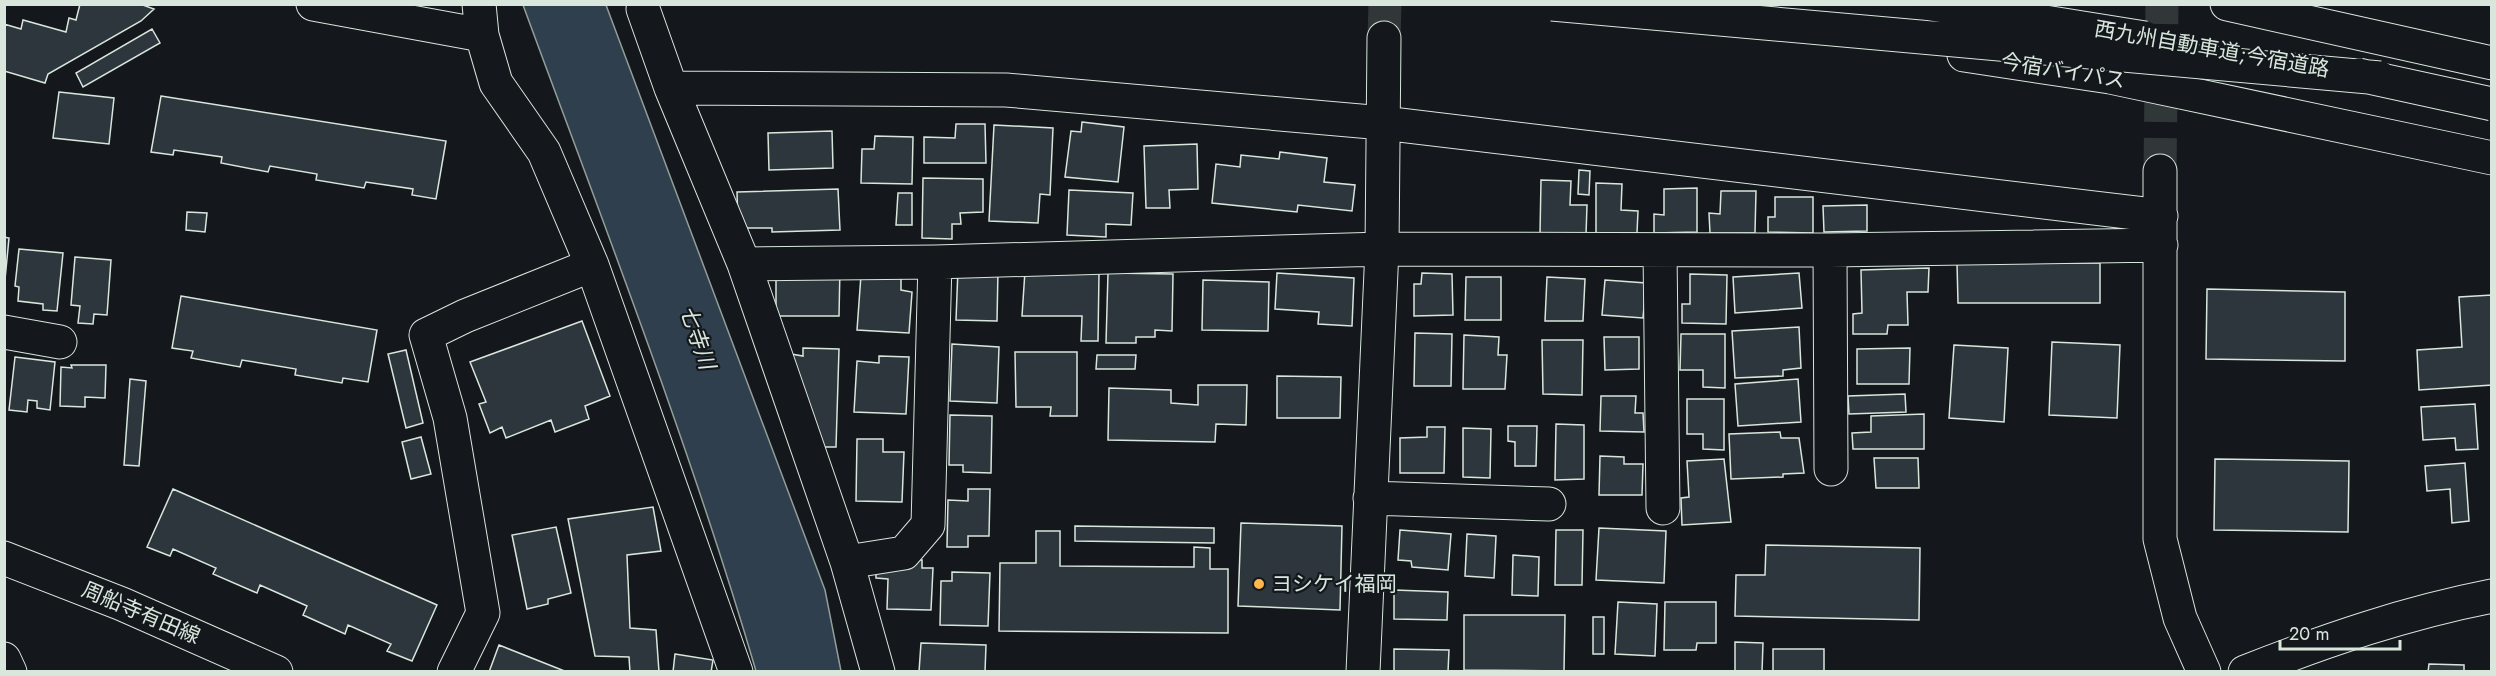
<svg xmlns="http://www.w3.org/2000/svg" width="2496" height="676" font-family="Jost,'Noto Sans JP',sans-serif">
	<rect width="100%" height="100%" fill="#14181c"/>
	<path fill="#2f3f4d" stroke="#939e99" stroke-width="1.5" d="M523,5H606L825,590L841,671H756C690,446 604,225 523,5Z"/>
	<path fill="#2c363c" stroke="#d8e6dc" stroke-width="1.5" d="M80,4H140L154,9L141,21L48,74L45,83L4,71V24L21,29L23,20L66,32L69,18L76,20Z
		M152,29L160,43L83,87L76,73Z
		M59,92L114,98L109,144L53,138Z
		M161,96L446,141L436,199L412,195L413,189L366,182L364,188L316,180L317,174L270,166L268,172L221,163L222,157L174,150L173,155L151,152Z
		M1082,122L1124,127L1118,182L1065,177L1071,131L1081,132Z
		M956,124H985L986,163H924V137L955,138Z
		M994,125L1053,128L1050,195L1040,194L1038,223L989,221Z
		M832,131L833,168L769,170L768,133Z
		M875,136L913,137L912,184L861,183L862,149H874Z
		M1197,144L1198,189L1169,190L1170,208H1146L1144,146Z
		M1280,152L1327,158L1324,182L1355,185L1352,211L1298,205L1297,212L1212,203L1216,164L1240,167L1241,155L1279,159Z
		M1579,170L1590,171L1589,195L1578,194Z
		M923,178L983,179V212L960,213L961,224H952V239L922,238Z
		M1541,180L1571,181L1570,205H1587L1586,235L1540,234Z
		M1596,183L1622,184L1621,210L1638,211L1637,233H1596Z
		M1697,188V232L1654,233V214L1664,215V189Z
		M838,189L840,230L772,232V228H738L737,192Z
		M1069,190L1133,193L1131,225L1106,224V237L1067,235Z
		M1721,191H1756L1755,233H1710L1709,213L1720,214Z
		M898,193H912V225H896Z
		M1775,197H1813V233L1768,232V217H1775Z
		M1867,205V231L1824,232L1823,206Z
		M187,212L207,213L205,232L186,230Z
		M4,237L9,238L4,290Z
		M19,249L63,253L57,311L43,310V304L18,301L19,287L15,286Z
		M75,257L111,260L107,315L94,314L93,324L78,323L80,306L71,305Z
		M1957,263H2100V303H1958Z
		M776,267H840L839,316H776Z
		M1929,268L1928,292H1907L1908,325H1888L1887,334H1853V314L1862,313L1861,270Z
		M958,269L998,270L997,321L956,320Z
		M1025,271L1099,273L1098,341H1081L1082,316H1022Z
		M1108,273L1173,274L1172,331L1155,330V337H1136V343H1106Z
		M1277,273L1354,278L1352,326L1318,324L1319,312L1275,309Z
		M1422,273L1452,274L1453,315L1414,316V284H1421Z
		M1799,273L1802,308L1735,313L1733,277Z
		M1690,274L1727,275L1726,324L1682,323V304H1690Z
		M861,275L901,277V290L912,292L909,333L857,330Z
		M1466,277H1501V320H1465Z
		M1547,277L1585,279L1583,321H1545Z
		M1203,280L1269,282L1268,331L1202,330Z
		M1605,280L1646,283L1643,318L1602,315Z
		M2207,289L2345,292V361L2206,359Z
		M2492,295V385L2419,390L2417,350L2462,347L2459,297Z
		M181,296L377,330L368,382L343,378L342,383L295,375L296,369L242,360L240,367L191,358L193,351L172,348Z
		M582,321L610,396L585,406L589,419L555,432L551,420L506,438L502,427L490,433L479,404L486,402L470,362Z
		M1799,327L1801,368L1783,370V376L1735,378L1732,331Z
		M1415,333L1452,334L1451,386H1414Z
		M1681,334H1725V388L1703,387V370H1680Z
		M1464,335L1499,337L1498,355H1507L1505,389H1463Z
		M1604,337H1639V369L1605,370Z
		M1542,340H1583L1582,395L1543,394Z
		M2052,342L2120,345L2117,418L2049,415Z
		M952,344L999,347L997,403L950,401Z
		M1954,345L2008,348L2004,422L1949,418Z
		M803,348L839,349L836,447H823L791,354L803,356Z
		M1910,348L1909,384H1857V349Z
		M406,350L423,423L406,428L388,354Z
		M1015,352H1077V416H1050L1051,407H1016Z
		M1097,355H1136L1135,369H1096Z
		M879,356L909,357L906,414L854,412L857,361L879,363Z
		M15,357L55,362L50,410L37,408V401L28,400L27,412L9,410Z
		M71,365H106L105,398L85,397V407L60,406L61,367L72,368Z
		M1277,376L1341,377L1340,418H1277Z
		M130,379L146,381L139,466L124,465Z
		M1798,379L1801,422L1738,426L1735,384Z
		M1198,385H1247L1246,425L1216,424L1215,442L1108,440L1109,388L1171,390V403L1198,405Z
		M1905,394L1906,412L1849,414L1848,396Z
		M1601,396H1636L1635,413H1643L1644,432L1600,431Z
		M1687,399H1724V450L1703,449V434H1687Z
		M2475,404L2478,449L2456,450L2455,438L2423,440L2421,407Z
		M1924,414V449H1853L1852,433L1871,432V416Z
		M950,415L992,416L991,473L963,472V465H949Z
		M1556,424L1584,425V479L1555,480Z
		M1508,426H1537L1536,466H1515V442L1508,441Z
		M1427,427H1445L1444,473H1400V438L1427,437Z
		M1463,428L1491,429L1490,478L1463,477Z
		M1780,432L1781,438H1799L1804,473L1783,474V477L1731,479L1729,434Z
		M421,437L431,474L411,479L402,442Z
		M857,439H883V452H904L902,502L856,501Z
		M1600,456L1624,457V464H1643L1642,495H1599Z
		M1874,458H1918L1919,488H1876Z
		M1724,459L1731,522L1682,525L1681,498L1689,497L1687,461Z
		M2215,459L2349,461L2348,532L2214,530Z
		M2465,463L2469,521L2452,523L2450,489L2427,491L2425,466Z
		M173,489L437,605L412,661L387,651L391,644L348,625L345,634L303,615L307,606L260,585L257,593L213,574L216,568L173,549L170,556L147,547Z
		M968,489H990L989,536H968V547H947L948,500L968,501Z
		M653,507L661,551L627,555L630,628L656,630L659,672H630L629,657L595,656L568,519Z
		M1241,523L1342,526L1340,610L1238,606Z
		M1075,526L1214,528V543L1075,541Z
		M556,527L571,593L548,599V604L527,609L512,535Z
		M1599,528L1666,531L1664,583L1596,580Z
		M1400,530L1451,534L1448,570L1412,567L1411,561L1398,560Z
		M1556,530H1583L1582,585H1555Z
		M1036,531H1060V566L1194,567V547L1210,548V569H1228V633L999,631L1000,563H1036Z
		M1467,534L1496,536L1494,578L1465,576Z
		M1766,545L1920,548L1919,620L1735,616L1736,575H1765Z
		M1513,555L1539,557L1538,596L1512,595Z
		M888,559L922,560V568H933L931,610L887,609L888,579L876,578V567Z
		M952,572L990,573L988,626L940,625L941,581H952Z
		M1394,590L1448,592L1447,620L1394,619Z
		M1618,602L1657,604L1655,656L1615,654Z
		M1665,602H1716V643H1697L1696,650H1664Z
		M1464,615H1565L1564,671L1464,670Z
		M1593,617H1604V654H1593Z
		M1735,642L1763,643L1762,672H1735Z
		M921,643L986,645L985,672H919Z
		M499,645L567,672H489Z
		M1394,649L1449,650L1448,672H1394Z
		M1773,649H1824V672H1773Z
		M675,654L713,660L711,672H673Z
		M2429,664L2464,665V672H2428Z"/>
	<g fill="none" stroke-linecap="round" stroke-linejoin="round">
		<path stroke="#313739" stroke-width="33" stroke-dasharray="33 16" stroke-linecap="butt" d="M1384,38L1385,4
			M2160,171L2162,4"/>
		<g stroke="#d8e6dc" stroke-width="35">
			<path id="minor" d="M313,4L482,35
				M479,4L482,35L496,83L544,152L592,265L736,672
				M643,9L671,88L744,264L847,562L878,672
				M671,88L1006,90L1383,123L2161,216
				M2160,171V539L2180,618L2204,672
				M1660,250L1663,508
				M1830,250L1831,469
				M744,264L935,262L1382,249L1830,250L2161,245
				M4,332L60,342
				M1370,498L1549,504
				M847,562L904,553L928,525L935,262
				M4,659L10,672
				M454,672L483,613L450,418L426,335L465,316L592,265
				M1363,672L1382,249L1384,38"/>
		</g>
		<g stroke="#d8e6dc" stroke-width="35">
			<path id="major" d="M4,558L122,604L276,672
				M2245,672C2327,640 2405,613 2492,596"/>
		</g>
		<g stroke="#d8e6dc" stroke-width="35">
			<path id="highway" d="M2227,4L2492,63
				M1964,55L2110,77L2492,158"/>
		</g>
		<use href="#minor" stroke="#14181c" stroke-width="33"/>
		<use href="#major" stroke="#14181c" stroke-width="33"/>
		<use href="#highway" stroke="#14181c" stroke-width="33"/>
		<g stroke="#d8e6dc" stroke-width="35" stroke-linecap="butt">
			<path id="highway-bridge" d="M1552,4L2380,78
				M1931,4L2145,38
				M2359,75L2492,104"/>
		</g>
		<use href="#highway-bridge" stroke="#14181c" stroke-width="33"/>
	</g>
	<circle fill="#ffb74d" stroke="#14181c" stroke-width="2" cx="1259" cy="584" r="6"/>
	<g text-anchor="middle" dominant-baseline="central" stroke-width="4.5" stroke-linejoin="round" paint-order="stroke">
		<g font-size="21" fill="#d8e6dc" stroke="#14181c">
			<text transform="translate(2212 49) rotate(10)">西九州自動車道;今宿道路</text>
			<text transform="translate(2063 71) rotate(9)">今宿バイパス</text>
			<text transform="translate(141 613) rotate(23)">周船寺有田線</text>
		</g>
		<g font-size="21" fill="#d8e6dc" stroke="#14181c" text-anchor="start">
			<text x="1271" y="584">ヨシケイ福岡</text>
		</g>
		<g font-size="22" font-style="italic" fill="#d8e6dc" stroke="#14181c">
			<text transform="translate(698 337) rotate(71)">七寺川</text>
		</g>
	</g>
	<rect width="2496" height="676" fill="none" stroke="#d8e6dc" stroke-width="12"/>
	<path d="M2280 640v9h120v-9" fill="none" stroke="#d8e6dc" stroke-width="3"/>
	<text x="2289" y="640" font-size="18" fill="#d8e6dc" stroke="#14181c" stroke-width="4.5" paint-order="stroke">20 m</text>
</svg>
